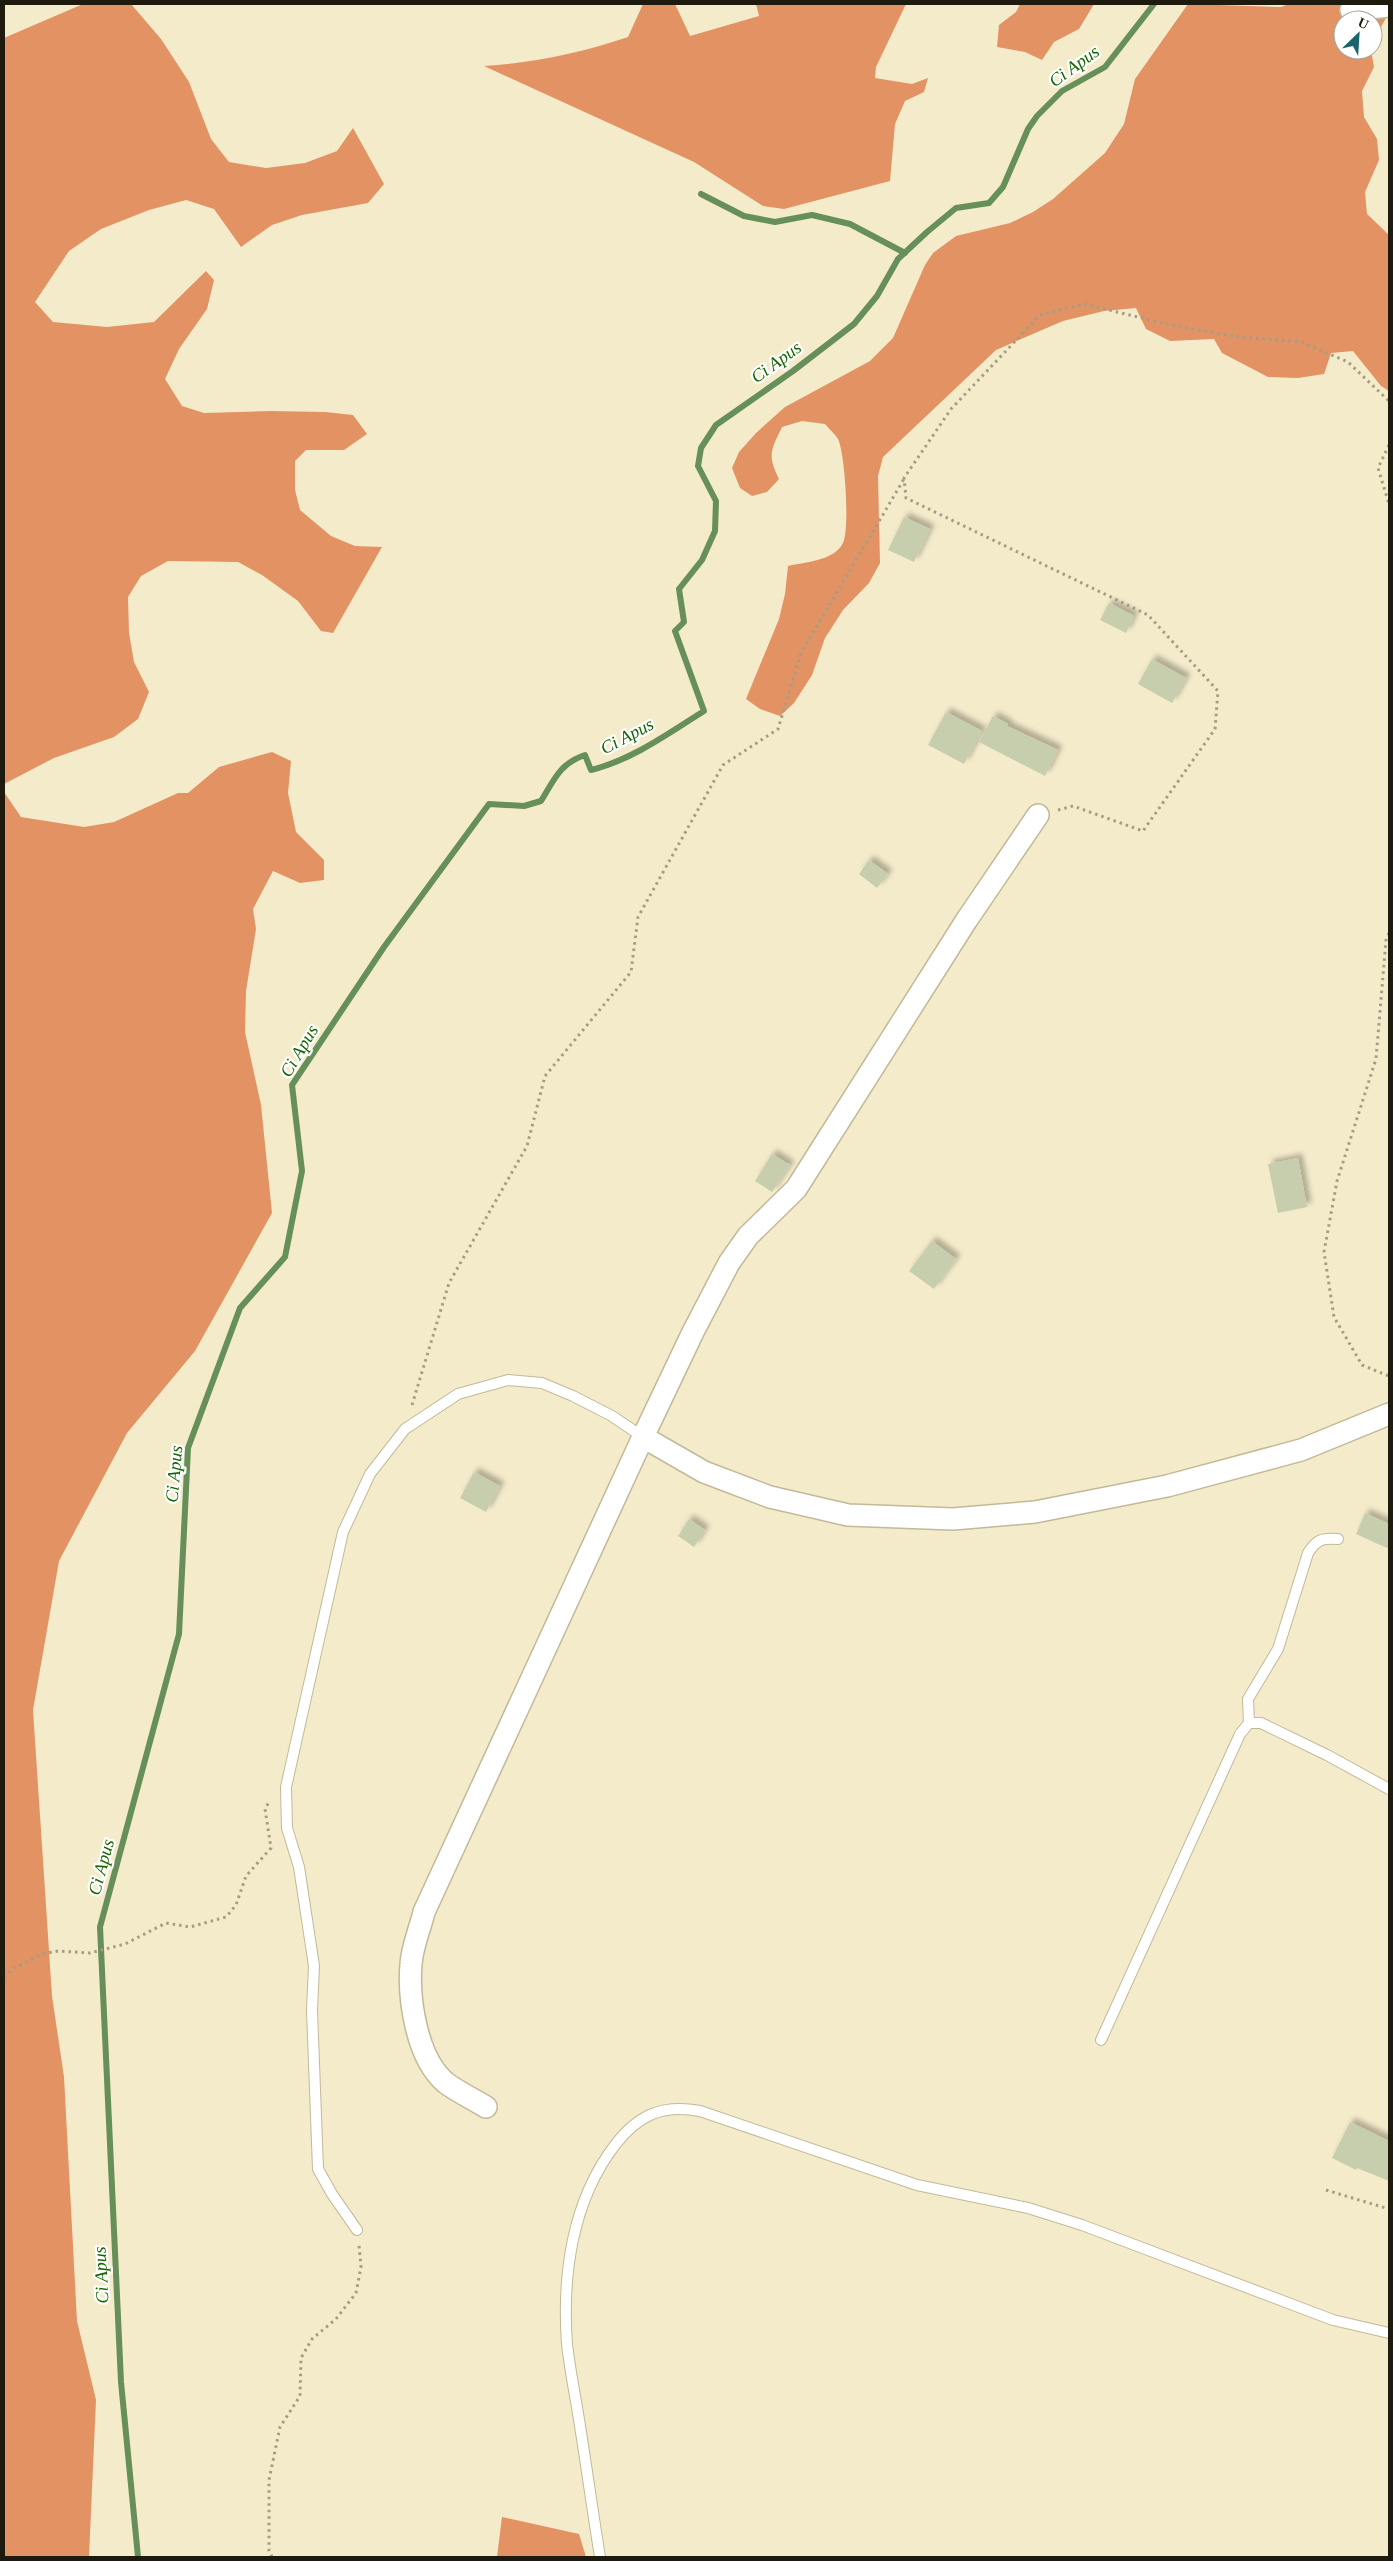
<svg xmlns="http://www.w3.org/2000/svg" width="1393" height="2561" font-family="'Times New Roman',serif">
	<defs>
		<filter id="shadow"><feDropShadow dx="4.5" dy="-4.5" stdDeviation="2.5" flood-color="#0004"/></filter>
	</defs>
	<rect width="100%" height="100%" fill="#f4ebca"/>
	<path fill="#e39264" d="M83,4H131L161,39L189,82L211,139L229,162L266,168L305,163L337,151L353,128L384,184L368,203L302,215L272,225L241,247L214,209L186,200L149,210L101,229L69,251L35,302L53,322L107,327L154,322L206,271L214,280L207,309L179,349L165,379L182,406L204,413L271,411L325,412L353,415L367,434L344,450H306L295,461V490L300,510L331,536L355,546L382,547L333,633L321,631L298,601L262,575L238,562L168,561L141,576L128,597L129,633L134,662L149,692L138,719L114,737L54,758L4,784V38Z
		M643,4H675L690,36L759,16L756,4H906L876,67L875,78L912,84L928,78L924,92L905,101L895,124L890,181L784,209L763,206L694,162L484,66C533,63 581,53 628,37Z
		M1020,4H1094L1079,29L1054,42L1042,60L1025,52L997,47L999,25L1016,12Z
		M1188,4L1281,7L1289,4H1389V12L1373,42V20H1343V50H1371L1374,67L1362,91L1364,117L1377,139L1379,160L1365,192L1367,214L1389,235V391L1381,386L1353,351L1331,353L1324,374L1298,378L1268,377L1222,353L1214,339L1170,341L1146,329L1136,308L1104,311L1063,321L996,350L883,457L878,476L880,563L869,583L843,610L825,638L812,675L794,703L780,716L760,709L746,699L779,619L785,594L788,566C805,562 834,561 843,543C850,529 845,453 838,439C835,434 829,429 825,424L802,421L782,427C771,450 767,455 779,479L767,492L752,496L740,488L732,468L739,452L756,433L785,407L870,361L893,338L925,265L933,253L956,236L1010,223L1033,212L1053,199L1105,153L1124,124L1135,79Z
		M272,752L291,761L288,793L296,832L324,860V880L300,883L273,871L253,909L256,929L246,991L245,1032L261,1105L272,1213L195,1351L127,1433L59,1561L33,1710L52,1996L64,2077L77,2321L96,2400L89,2557H4V792L21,817L84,827L114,822L178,793H188L219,767Z
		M502,2517L579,2534L586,2557H497Z"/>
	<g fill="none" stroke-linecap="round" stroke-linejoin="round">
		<path stroke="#678f5a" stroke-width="6" d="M701,194L744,216L775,222L812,215L850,224L905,253
			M138,2557L121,2382L100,1927L179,1634L188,1448L240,1308L285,1257L302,1171L292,1085L384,947L489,804L524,806L541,801C554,780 560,763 585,755L591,770C632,760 669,733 704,711L675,631L684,622L679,589L702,560L715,531L716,501L698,466L701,448L716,425L793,371L854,324L877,296L898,259L927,232L956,208L989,203L1003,187L1028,129L1037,116L1062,91L1105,67L1154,4"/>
	</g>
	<path fill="#c7cead" filter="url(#shadow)" d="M904,517L930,529L914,562L888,550Z
		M1109,603L1134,616L1126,633L1100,620Z
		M1152,659L1186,678L1172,703L1138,684Z
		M946,712L982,731L964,764L928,745Z
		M993,716L1008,724L1007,726L1058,750L1045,776L979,742Z
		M869,860L888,874L877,888L859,874Z
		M772,1154L790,1165L772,1192L755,1181Z
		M1298,1158L1307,1207L1278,1213L1268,1164Z
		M932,1241L956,1259L934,1289L909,1271Z
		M474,1472L500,1486L486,1512L460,1498Z
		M1365,1513L1389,1524V1549L1356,1534Z
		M689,1519L705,1530L694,1547L678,1536Z
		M1350,2122L1389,2141V2181L1357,2168L1356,2170L1332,2158Z"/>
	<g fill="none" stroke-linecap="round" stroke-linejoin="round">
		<g stroke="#c2b999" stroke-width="12">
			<path id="service" d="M1249,1723L1248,1699L1278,1649L1308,1553C1317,1539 1322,1538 1338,1539
				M1101,2040L1240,1734L1249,1723H1261L1327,1755L1389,1789
				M357,2230L332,2194L318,2169L312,2010L314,1966L299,1867L287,1828L286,1787L343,1532L370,1474L405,1429L458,1394L508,1380L542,1383L573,1396L612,1416L643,1437
				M600,2557C593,2514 587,2470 580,2426C576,2399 570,2371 567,2344C562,2275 572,2201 615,2145C638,2115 662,2104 700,2111L917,2185L1028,2208L1082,2225L1333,2320L1389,2333"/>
		</g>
		<g stroke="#c2b999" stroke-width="24">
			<path id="minor" d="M1351,10L1389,6
				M643,1437L693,1332L729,1263L748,1236L796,1189L966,921L1038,815
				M486,2107C473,2099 458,2092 446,2083C417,2059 408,2000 411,1964C412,1947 420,1929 424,1912L643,1437L704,1472L770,1497L848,1515L953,1519L1035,1512L1167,1486L1301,1450L1389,1414"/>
		</g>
		<path stroke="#a49d84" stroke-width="3" stroke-dasharray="2.5 4" stroke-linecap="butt" d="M1389,445L1378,468L1389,504
			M1058,810L1073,806L1143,831L1215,729L1218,691L1148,615L906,498L904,478L951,409L1040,315L1084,304L1175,326L1240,337L1301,342L1348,362L1389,401
			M1389,933L1386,940L1376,1059L1337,1181L1324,1252L1334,1317L1362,1365L1389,1376
			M412,1405L449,1283L527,1146L545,1076L631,972L638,917L723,765L778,729L801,653L904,479
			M4,1977L13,1969L42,1954L58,1951L90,1953L125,1944L166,1923L190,1927L226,1917L236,1905L246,1876L271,1848L265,1809L270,1800
			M1326,2190L1389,2209
			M272,2557L269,2551V2480L280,2427L300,2396L301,2358L312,2339L336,2319L356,2293L361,2267L359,2245"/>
		<use href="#service" stroke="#fff" stroke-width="10"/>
		<use href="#minor" stroke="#fff" stroke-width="21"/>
	</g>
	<g text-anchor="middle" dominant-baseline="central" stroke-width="4.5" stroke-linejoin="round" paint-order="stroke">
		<g font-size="18" font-style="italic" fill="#186600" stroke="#fff">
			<text transform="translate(1074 66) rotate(-36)">Ci Apus</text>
			<text transform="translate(776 362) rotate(-36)">Ci Apus</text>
			<text transform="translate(627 736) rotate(-28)">Ci Apus</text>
			<text transform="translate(299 1051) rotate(-59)">Ci Apus</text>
			<text transform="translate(174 1474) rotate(-85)">Ci Apus</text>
			<text transform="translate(101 1867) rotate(-75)">Ci Apus</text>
			<text transform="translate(101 2275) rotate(-93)">Ci Apus</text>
		</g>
	</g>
	<rect width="1393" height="2561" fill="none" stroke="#1e1b0e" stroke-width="10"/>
	<g transform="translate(1358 35) rotate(25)"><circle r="24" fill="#ffffff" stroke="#a5a49f"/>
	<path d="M0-4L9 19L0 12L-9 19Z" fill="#19656f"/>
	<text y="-8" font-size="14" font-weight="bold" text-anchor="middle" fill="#1e1b0e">U</text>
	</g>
</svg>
